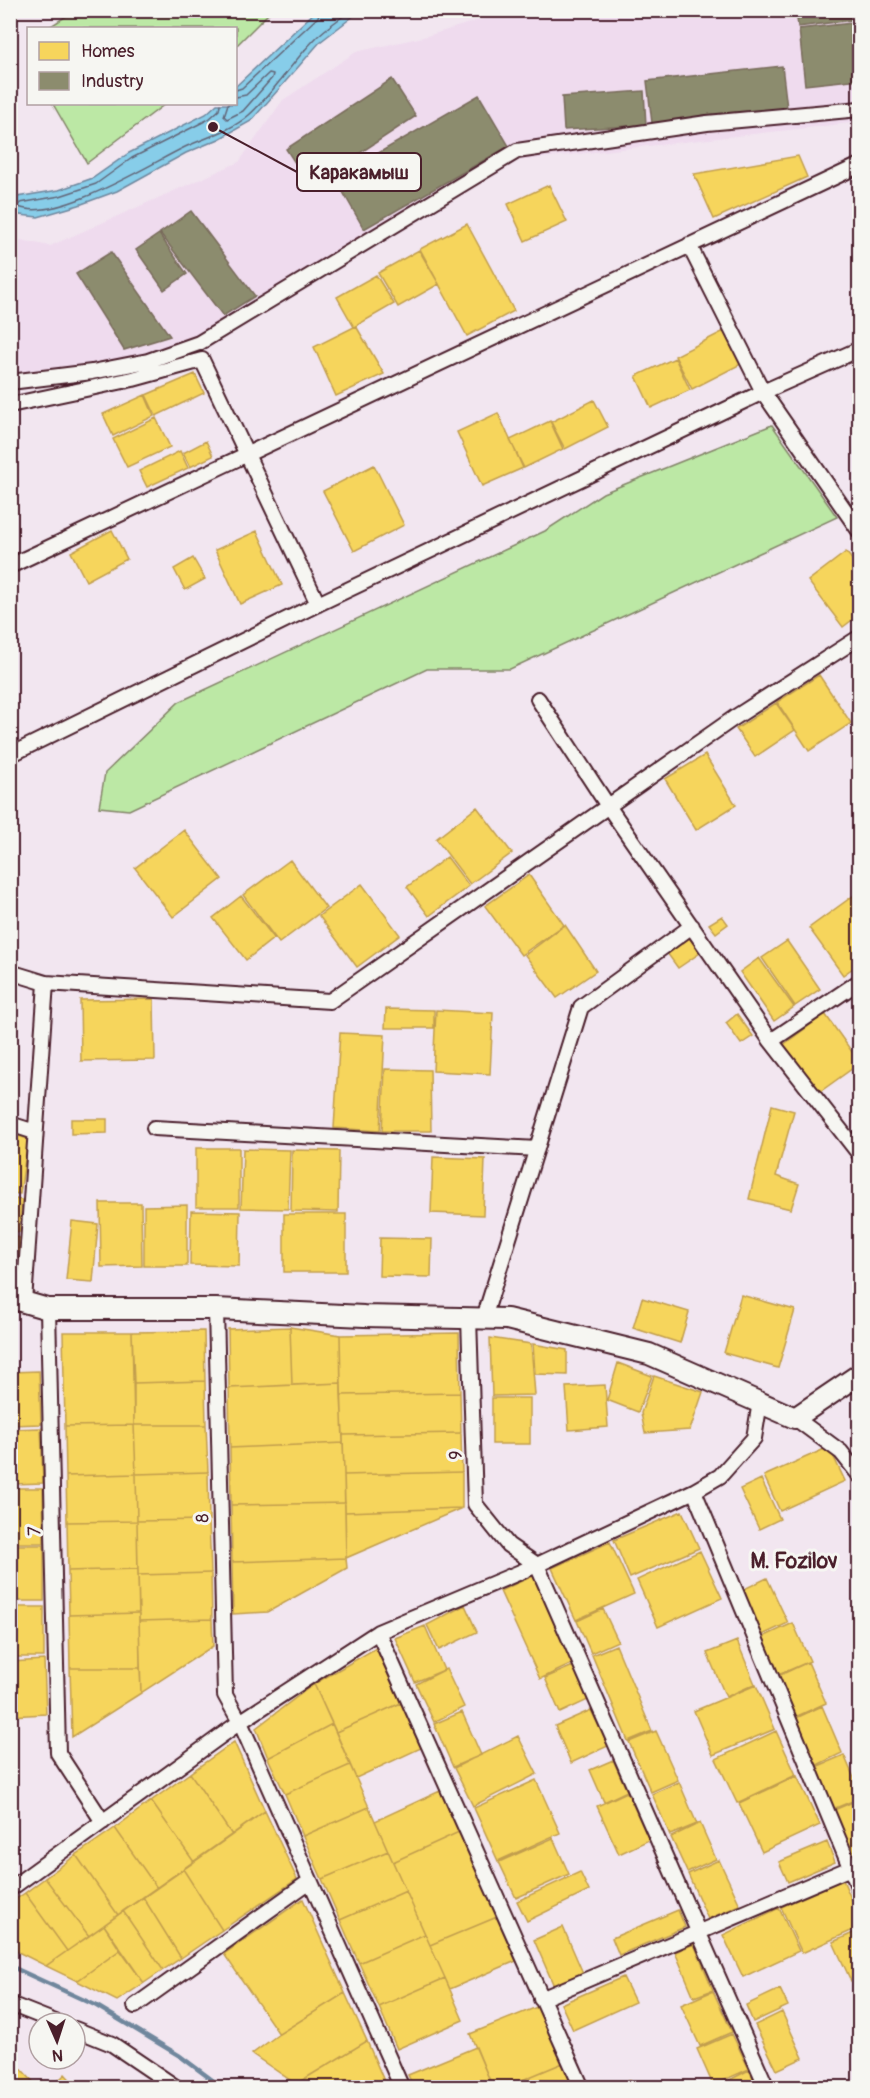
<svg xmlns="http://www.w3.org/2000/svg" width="870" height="2098" font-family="Pangolin,sans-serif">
	<rect width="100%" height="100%" fill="#f2e6f0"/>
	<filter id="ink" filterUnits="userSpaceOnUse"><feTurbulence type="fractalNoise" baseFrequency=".0167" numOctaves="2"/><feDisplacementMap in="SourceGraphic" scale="12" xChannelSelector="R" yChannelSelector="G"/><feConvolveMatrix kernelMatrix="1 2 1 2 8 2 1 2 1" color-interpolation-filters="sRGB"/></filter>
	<g filter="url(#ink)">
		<path fill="#efdbee" d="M509,11H859V122L516,161L185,356L92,375L11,382V238L50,246L239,162L283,100L356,52L427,36Z"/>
		<path fill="#bce8a5" stroke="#838468" stroke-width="1.5" d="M74,11V10L271,11L236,46V28H48Z
			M53,104H165L87,163Z
			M772,425L837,517L510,669H427L129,810L99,807L105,773L179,702L545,531L603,493Z"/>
		<path fill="#87cde9" stroke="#6f879d" stroke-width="1.5" d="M317,10L360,11L320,42L251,121L219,139L186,153L117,191L79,205L38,217L11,214V198L59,190L93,178L129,153L206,114L217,104H236V86Z"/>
		<path fill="#f6d55c" stroke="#c29e4d" stroke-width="1.5" d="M798,156L807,177L714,219L694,174Z
			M549,185L567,222L525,241L508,204Z
			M467,224L514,311L467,336L420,249Z
			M419,250L439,284L398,307L378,273Z
			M376,275L394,304L354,327L337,297Z
			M356,326L384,374L336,396L314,347Z
			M724,331L741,364L692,389L675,356Z
			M675,358L690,390L651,408L636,376Z
			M195,374L204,393L156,416L146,395Z
			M145,395L154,416L113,436L103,414Z
			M594,400L608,427L565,449L551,422Z
			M498,413L523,468L482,486L457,432Z
			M156,418L170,447L127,467L113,439Z
			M550,421L563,449L524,468L510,440Z
			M206,441L213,456L190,467L183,453Z
			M180,451L188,468L147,487L139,471Z
			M374,465L404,525L354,551L323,491Z
			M112,530L127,559L86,581L71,552Z
			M257,531L282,585L240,604L215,550Z
			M846,552L860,569V614L843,627L808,581Z
			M193,558L205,579L185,590L174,569Z
			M819,675L851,723L809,751L777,702Z
			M776,703L795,730L755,757L736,729Z
			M705,755L736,805L696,830L665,779Z
			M477,807L512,853L470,884L436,839Z
			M184,830L222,879L173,917L135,868Z
			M447,857L469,886L429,916L407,887Z
			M290,860L326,908L279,943L243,895Z
			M529,875L564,925L521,955L485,906Z
			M362,884L400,935L357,967L319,916Z
			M857,893L860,897V963L843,975L809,928Z
			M241,896L274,938L246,960L213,918Z
			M722,916L728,924L716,933L709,924Z
			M565,925L596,971L557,998L525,955Z
			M689,937L700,953L678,968L667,953Z
			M787,941L820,989L795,1006L762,958Z
			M759,958L794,1007L774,1021L740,972Z
			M154,999L155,1060L81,1061L80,1000Z
			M386,1009L434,1010V1028H385Z
			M436,1010L493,1013L490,1074L433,1071Z
			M737,1014L753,1036L741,1044L726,1023Z
			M825,1014L860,1063L814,1096L779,1048Z
			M340,1033L385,1035L380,1131L334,1128Z
			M385,1069L430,1070L431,1131H382Z
			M772,1105L794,1111L776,1176L799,1184L791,1209L749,1199Z
			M71,1119H107V1133L71,1134Z
			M10,1133L28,1139L20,1194L10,1193Z
			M196,1148H239V1207H196Z
			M243,1149L290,1150L288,1209L241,1208Z
			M292,1150L339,1151L338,1212L291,1211Z
			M433,1157L485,1159L483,1215L431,1213Z
			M10,1198L22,1200L19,1232L10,1230Z
			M100,1203H141L142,1266L101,1267Z
			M187,1205V1266H144V1206Z
			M191,1211L240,1212L239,1266L190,1265Z
			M284,1214H346V1272H284Z
			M72,1221L98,1224L93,1282L66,1280Z
			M10,1235L23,1239L20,1264L10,1261Z
			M380,1238L432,1239L431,1277L379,1276Z
			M741,1295L795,1310L778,1368L724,1353Z
			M642,1298L689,1312L680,1343L633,1328Z
			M290,1327L292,1385L229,1388L228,1329Z
			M290,1327L340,1335L341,1383L292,1385Z
			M204,1331L205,1381L134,1383L132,1332Z
			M63,1332H132L134,1425L65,1426Z
			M459,1333L460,1393L341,1395L340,1335Z
			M490,1338L531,1344L535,1395L492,1396Z
			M533,1344L567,1350V1375L535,1374Z
			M618,1363L652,1376L638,1412L607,1400Z
			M39,1371L41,1424L10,1425V1372Z
			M654,1376L703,1392L690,1430L645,1433L641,1413Z
			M205,1381L206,1425H134V1383Z
			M341,1383L343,1443L230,1448L229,1388Z
			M605,1385L608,1427L569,1430L566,1387Z
			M460,1393L461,1433L343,1435L341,1395Z
			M492,1398H530V1444H492Z
			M134,1425H206L208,1472L136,1474Z
			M134,1425L136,1474L66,1476L65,1426Z
			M41,1428L43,1483L13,1484L11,1429Z
			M461,1433L462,1472L344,1475L343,1435Z
			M343,1443L345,1503L231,1505L230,1448Z
			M829,1447L845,1481L780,1511L764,1476Z
			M208,1472L209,1520L137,1521L136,1474Z
			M462,1472V1508L345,1512L344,1475Z
			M136,1474L137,1521L67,1522L66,1476Z
			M761,1479L780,1519L759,1529L740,1489Z
			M15,1488H43L44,1543H15Z
			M345,1503L346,1558L232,1562L231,1505Z
			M462,1508L346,1558L345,1512Z
			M682,1511L699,1548L630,1578L614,1540Z
			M209,1520L211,1573L138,1575L137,1521Z
			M137,1521L138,1569L68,1571L67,1522Z
			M610,1542L634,1594L576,1620L552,1568Z
			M10,1545H44V1601H10Z
			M700,1551L722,1598L658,1627L637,1580Z
			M346,1558L347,1568L268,1612L233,1614L232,1562Z
			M138,1569L139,1613L69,1615L68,1571Z
			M211,1573L212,1619L139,1621L138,1575Z
			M533,1576L572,1664L540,1679L500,1591Z
			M767,1578L788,1623L760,1636L740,1591Z
			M465,1605L477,1632L439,1650L427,1625Z
			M10,1607H44V1657H10Z
			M603,1609L618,1641L591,1653L577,1621Z
			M139,1613L140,1668H70L69,1615Z
			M212,1619L213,1646L141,1693L139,1621Z
			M793,1623L810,1661L776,1676L761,1638Z
			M425,1626L444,1670L415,1682L395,1638Z
			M737,1641L755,1684L726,1697L707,1653Z
			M616,1645L652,1731L628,1741L592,1655Z
			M376,1648L401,1703L336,1732L314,1684Z
			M44,1660L46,1714L10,1716V1662Z
			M808,1662L826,1703L793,1718L776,1677Z
			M573,1666L588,1700L560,1713L545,1678Z
			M70,1668H140L141,1693L72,1737Z
			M446,1669L464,1707L434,1722L416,1684Z
			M314,1684L332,1724L268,1758L256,1728Z
			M756,1685L775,1729L713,1755L694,1711Z
			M401,1703L421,1748L356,1778L336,1732Z
			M822,1706L842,1753L815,1766L794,1719Z
			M591,1710L608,1746L571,1763L555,1726Z
			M462,1712L481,1755L453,1767L434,1724Z
			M332,1724L350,1765L285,1794L268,1758Z
			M656,1731L678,1780L651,1792L629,1742Z
			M776,1731L796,1775L737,1803L716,1759Z
			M518,1736L537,1774L473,1806L454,1768Z
			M234,1742L265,1811L232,1835L190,1773Z
			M844,1755L860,1792V1798L833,1809L816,1767Z
			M613,1760L627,1791L604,1802L590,1770Z
			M350,1765L369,1807L303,1836L285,1794Z
			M190,1773L232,1835L194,1862L151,1801Z
			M797,1776L820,1825L762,1852L739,1803Z
			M536,1780L560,1833L498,1861L474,1808Z
			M679,1782L697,1824L670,1835L652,1794Z
			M440,1791L459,1832L393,1862L375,1821Z
			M627,1792L649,1840L619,1854L597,1806Z
			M860,1799V1851L853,1854L834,1810Z
			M151,1801L194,1862L157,1888L115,1828Z
			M369,1807L388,1851L322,1879L303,1836Z
			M265,1811L297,1879L222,1930L183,1869Z
			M700,1823L716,1859L687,1872L671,1837Z
			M115,1828L157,1888L118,1915L76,1855Z
			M459,1832L497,1917L430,1945L393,1862Z
			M553,1838L569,1874L516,1898L499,1862Z
			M827,1842L835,1862L788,1882L779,1862Z
			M388,1851L406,1891L340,1920L322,1879Z
			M76,1855L118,1915L89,1936L45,1878Z
			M719,1860L740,1905L708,1919L688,1874Z
			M183,1869L222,1930L181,1958L143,1897Z
			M580,1872L589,1891L527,1921L517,1901Z
			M45,1878L89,1936L67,1951L25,1893Z
			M843,1880L860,1919V1927L802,1953L781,1907Z
			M406,1891L425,1934L359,1963L340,1920Z
			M25,1893L67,1951L46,1966L10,1948V1903Z
			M143,1897L181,1958L163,1970L123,1911Z
			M303,1899L345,1993L279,2034L224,1954Z
			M779,1908L799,1951L743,1977L723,1935Z
			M678,1910L685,1927L619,1955L612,1938Z
			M123,1911L163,1970L144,1983L104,1925Z
			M497,1917L516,1961L450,1989L430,1945Z
			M104,1925L120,1950L77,1981L46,1966Z
			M563,1927L583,1973L554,1986L534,1940Z
			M860,1930V1977L851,1981L833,1942Z
			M425,1934L445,1978L379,2007L359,1963Z
			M694,1944L713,1990L694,1997L675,1952Z
			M120,1950L144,1983L117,2001L77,1981Z
			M623,1977L635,2002L573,2030L561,2004Z
			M445,1978L463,2020L397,2049L379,2007Z
			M780,1989L788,2006L753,2022L746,2005Z
			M713,1991L732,2032L700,2046L681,2005Z
			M345,1993L367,2041L296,2084L252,2054L279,2034Z
			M537,2007L563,2063L503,2088H493L470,2034Z
			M782,2012L803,2058L777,2070L755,2025Z
			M732,2034L749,2069L713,2085L697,2049Z
			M367,2041L387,2088H291L296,2084Z
			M476,2047L493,2088H414L408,2075Z
			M10,2057L39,2088H10Z
			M563,2063L574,2088H503Z
			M749,2070L758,2088H714Z
			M65,2074L78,2088H51Z
			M630,2080L633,2088H614Z"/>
		<path fill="#8c8c6e" stroke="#786b5a" stroke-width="1.5" d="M796,10H860V19L798,27Z
			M860,22V79L805,85L799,29Z
			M782,66L787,108L652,123L647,81Z
			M392,79L416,116L310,186L286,149Z
			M644,91L646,125L564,130L562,97Z
			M479,95L509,146L364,229L335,178Z
			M191,211L255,296L223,316L160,233Z
			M159,234L187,274L164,290L136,250Z
			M111,252L170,336L124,350L76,274Z"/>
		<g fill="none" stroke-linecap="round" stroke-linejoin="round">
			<path stroke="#626577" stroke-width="1.5" d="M236,90L242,88L318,17L320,10
				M220,104L219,110L209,119L132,158L96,184L60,196L20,203L19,207C56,223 148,165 183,148C204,138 231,131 249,115C274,93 291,63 315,39C325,28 339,20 351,10
				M228,104L224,116L227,119L243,111L272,78L273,74L269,73L246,95L236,97"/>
			<path stroke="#6f879d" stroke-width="4.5" d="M10,1966L95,2005L180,2056L223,2088"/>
			<g stroke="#4a1f2b" stroke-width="18">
				<path id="street" d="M860,349L763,392L860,532
					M10,382L92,372L148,361L199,343L517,151L707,123L860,109
					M10,405L133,379L202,360L318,604
					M10,566L860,165
					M538,699L608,806L771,1041L860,1155
					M10,755L318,604L763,392L689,245
					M10,972L46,983L330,1001L734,718L860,637
					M771,1041L860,981
					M10,1124L35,1132
					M154,1128L537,1149
					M24,1302L46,983
					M48,1309L58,1753L103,1822
					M216,1309L225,1695L240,1722L402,2088
					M469,1318L475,1504L508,1545L537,1565L767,2088
					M484,1318L581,1007L692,926
					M795,1418L841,1452L860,1476
					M694,1491L860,1891
					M378,1632L582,2088
					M10,1889L240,1722L378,1632L537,1565L694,1491L720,1476L754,1438L760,1402
					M541,1999L860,1864
					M10,2004L58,2023
					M135,2006L310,1881
					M75,2029L112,2044L177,2088"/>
			</g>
			<g stroke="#4a1f2b" stroke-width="24">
				<path id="secondary" d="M10,1298L48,1309H216L364,1316L507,1319L649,1354L795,1418L860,1374"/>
			</g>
			<use href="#street" stroke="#f6f6f2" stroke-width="14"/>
			<use href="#secondary" stroke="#f6f6f2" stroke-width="20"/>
		</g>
	</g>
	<g text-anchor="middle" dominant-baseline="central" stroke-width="6" stroke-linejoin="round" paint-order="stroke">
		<g font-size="18" fill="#4a1f2b" stroke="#f6f6f2">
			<text transform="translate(456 1455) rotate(-92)">9</text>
			<text transform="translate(203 1518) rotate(-91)">8</text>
			<text transform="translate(35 1531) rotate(-91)">7</text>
		</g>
		<g font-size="21" font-weight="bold" fill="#4a1f2b" stroke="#f6f6f2">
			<text x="794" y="1561">M. Fozilov</text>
		</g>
	</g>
	<path fill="none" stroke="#4a1f2b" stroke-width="2" d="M213 127L297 172"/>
	<circle fill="#4a1f2b" stroke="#f6f6f2" stroke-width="2" cx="213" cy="127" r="6"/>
	<rect fill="#f6f6f2" stroke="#4a1f2b" stroke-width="2" x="297" y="153" width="124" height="38" rx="6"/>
	<g font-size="20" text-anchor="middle" font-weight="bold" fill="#4a1f2b">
		<text x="359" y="179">Каракамыш</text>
	</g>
	<rect width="870" height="2098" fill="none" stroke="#f6f6f2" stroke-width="36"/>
	<rect x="18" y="18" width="834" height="2062" fill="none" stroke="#4a1f2b" stroke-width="2" filter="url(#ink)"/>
	<rect x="27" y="27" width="210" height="78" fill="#f6f6f2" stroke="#b1a0a2" stroke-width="1.5"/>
	<rect x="39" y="42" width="30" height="18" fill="#f6d55c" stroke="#b1a0a2" stroke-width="1.5"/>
	<text x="81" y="57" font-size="18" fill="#4a1f2b">Homes</text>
	<rect x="39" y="72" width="30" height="18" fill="#8c8c6e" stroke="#b1a0a2" stroke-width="1.5"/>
	<text x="81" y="87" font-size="18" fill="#4a1f2b">Industry</text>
	<g transform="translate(57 2041) rotate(177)"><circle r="28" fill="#f6f6f2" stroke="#b1a0a2" stroke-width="1.5"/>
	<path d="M0-4.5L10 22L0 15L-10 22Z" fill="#4a1f2b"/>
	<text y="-9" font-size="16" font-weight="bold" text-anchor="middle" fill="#4a1f2b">N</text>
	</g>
</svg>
